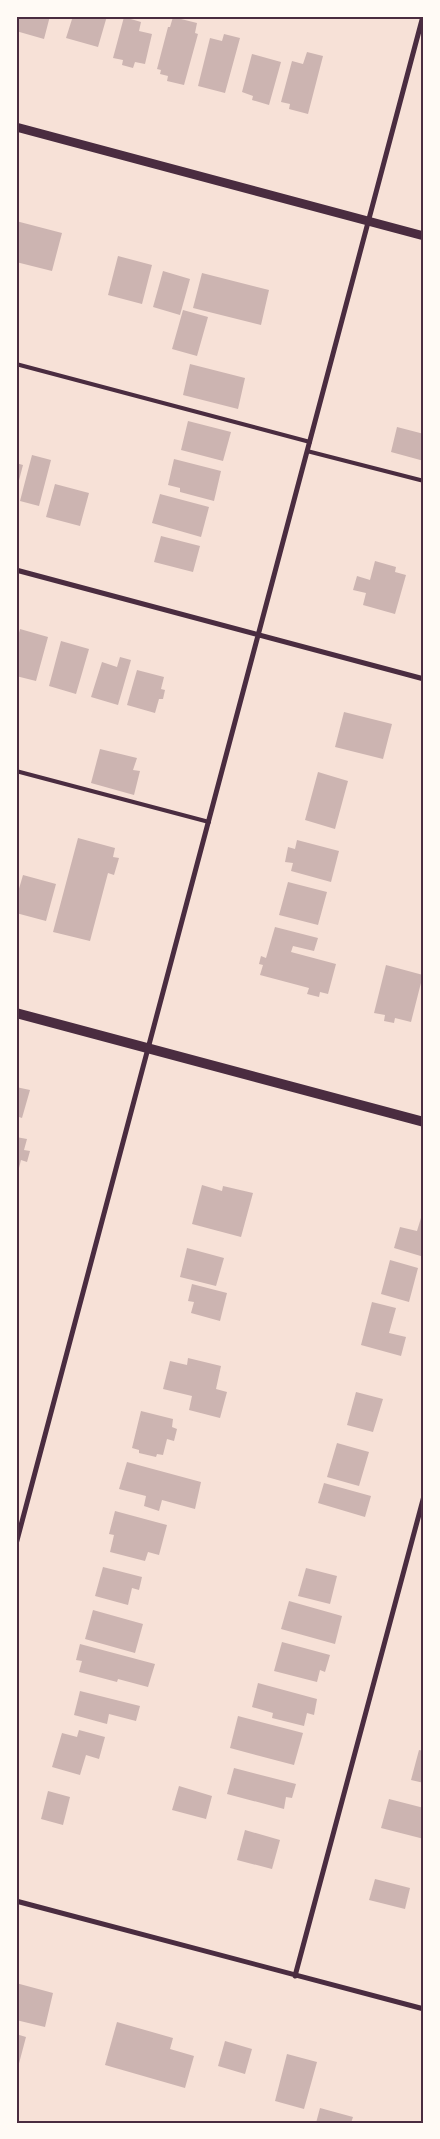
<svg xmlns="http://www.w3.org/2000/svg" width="440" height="2139" font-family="'IBM Plex Sans',sans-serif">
	<rect width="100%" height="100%" fill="#f7e1d7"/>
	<path fill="#ccb4b1" d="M16,16H50L44,39L16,31Z
		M73,16H107L98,47L66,38Z
		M124,17L141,22L139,31L152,34L145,64L135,62L133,68L122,65L123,60L113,58Z
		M173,17L197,23L195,33L198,34L184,85L167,81L168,76L160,74L161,70L157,69L168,27H170Z
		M224,34L240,38L225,93L198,86L210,38L222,41Z
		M307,52L323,56L308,114L289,109L290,104L281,102L292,61L303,64Z
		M252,54L281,62L269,105L252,100L253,96L242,92Z
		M16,221L62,233L52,271L16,262Z
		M118,256L152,265L142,304L108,295Z
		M163,271L190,279L180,315L153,307Z
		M202,273L269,290L261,325L193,308Z
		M183,310L208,317L197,356L172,349Z
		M190,364L245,378L238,409L183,395Z
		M188,421L231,432L223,461L181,450Z
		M397,427L424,434V461L391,452Z
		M32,455L51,460L39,506L20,501Z
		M174,459L221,471L214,501L180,492V488L168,485Z
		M16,463L23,465L17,488H16Z
		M55,484L89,493L80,526L46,517Z
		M160,494L209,507L201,537L152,523Z
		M161,536L200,546L193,572L154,562Z
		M375,561L396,567L395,572L406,575L395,614L363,605L366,593L353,590L357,576L370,580Z
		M20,629L48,637L36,681L16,676V644Z
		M61,641L89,649L76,694L49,686Z
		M120,657L131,660L118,705L91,697L102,662L117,667Z
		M137,670L164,677L161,689L165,690L163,699H159L155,713L127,705Z
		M344,712L392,724L383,759L335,747Z
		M100,749L137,758L133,770L140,771L134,795L91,783Z
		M318,772L348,781L335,829L305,820Z
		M78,838L115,848L113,857L119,858L114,875L108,873L90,941L53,932Z
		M297,840L339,851L331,882L291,871L293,863L285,862L288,847L295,849Z
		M23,875L56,884L46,921L16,913V899Z
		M288,882L327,892L318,925L279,915Z
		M275,927L318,938L314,951L293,946L291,952L336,964L328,994L320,992L319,997L307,994L309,988L260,975L263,965L259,964L261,956L266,958Z
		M386,965L423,975L411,1022L395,1018L394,1023L384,1021L385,1015L374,1013Z
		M16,1087L30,1090L22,1118L16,1116Z
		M16,1137L27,1139L24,1150L30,1151L27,1162L21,1160L18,1172H16Z
		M202,1185L222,1191L223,1186L253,1193L241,1237L192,1224Z
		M424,1208V1257L394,1248L400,1227L417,1231Z
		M187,1248L224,1258L216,1286L180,1277Z
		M390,1260L418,1268L409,1302L381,1294Z
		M192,1284L227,1293L220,1321L191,1313L194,1302L188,1301Z
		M372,1302L396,1308L389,1333L406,1337L401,1356L361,1345Z
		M188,1358L221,1366L216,1389L227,1392L220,1418L189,1410L192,1396L163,1389L170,1361L187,1365Z
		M356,1392L383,1399L373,1432L347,1425Z
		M141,1411L173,1419L172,1427L177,1429L174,1441L167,1439L163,1455L157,1454L156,1457L139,1453V1450L132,1448Z
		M337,1443L369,1452L359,1486L327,1477Z
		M127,1462L201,1482L195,1509L162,1500L159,1511L144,1506L146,1496L119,1489Z
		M324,1483L371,1496L365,1517L318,1503Z
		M115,1511L167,1525L159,1555L148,1552L145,1561L110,1552L114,1535L109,1534Z
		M103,1567L142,1577L139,1590L132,1588L128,1605L95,1596Z
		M306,1568L337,1576L330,1604L298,1596Z
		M289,1601L342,1616L335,1644L281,1629Z
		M93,1610L143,1624L135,1653L85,1639Z
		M282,1642L330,1655L325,1672L320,1670L317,1682L274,1671Z
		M80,1644L155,1664L148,1687L118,1679L117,1682L79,1672L82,1661L76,1660Z
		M258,1683L317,1699L314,1715L307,1713L304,1726L272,1718L273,1713L252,1707Z
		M80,1691L140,1706L136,1721L109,1714L107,1724L74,1715Z
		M238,1716L303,1733L294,1765L230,1748Z
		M79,1730L105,1737L99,1759L86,1755L80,1775L52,1767L62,1733L77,1737Z
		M419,1750L424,1751V1783L411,1780Z
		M234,1768L296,1784L292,1798L286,1797L284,1809L227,1794Z
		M179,1786L212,1796L206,1819L172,1810Z
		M48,1791L70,1797L63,1825L41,1819Z
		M389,1799L424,1808V1839L381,1828Z
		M245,1830L280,1840L272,1869L237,1860Z
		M375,1879L410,1888L405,1909L369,1900Z
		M16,1983L53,1993L45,2027L16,2020Z
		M117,2022L173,2038L170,2049L194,2056L185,2088L105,2065Z
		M16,2034L26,2037L17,2071H16Z
		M225,2041L252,2049L245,2074L218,2066Z
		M287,2054L317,2062L304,2109L275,2101Z
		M320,2108L353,2117L351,2123H316Z"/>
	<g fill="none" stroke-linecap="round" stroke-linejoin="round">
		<path stroke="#4a2c40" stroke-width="4" d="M16,364L310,442
			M307,451L424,481
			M16,771L209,822"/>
		<path stroke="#4a2c40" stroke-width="5" d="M16,570L424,679
			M16,1544L423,16
			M16,1901L424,2009
			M295,1976L424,1496"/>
		<path stroke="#4a2c40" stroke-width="9" d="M16,127L424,236"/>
		<path stroke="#4a2c40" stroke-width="10" d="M16,1013L424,1122"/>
	</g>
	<rect width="440" height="2139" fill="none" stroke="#fffaf5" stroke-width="35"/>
	<rect x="18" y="18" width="404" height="2104" fill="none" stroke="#4a2c40" stroke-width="2"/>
</svg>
